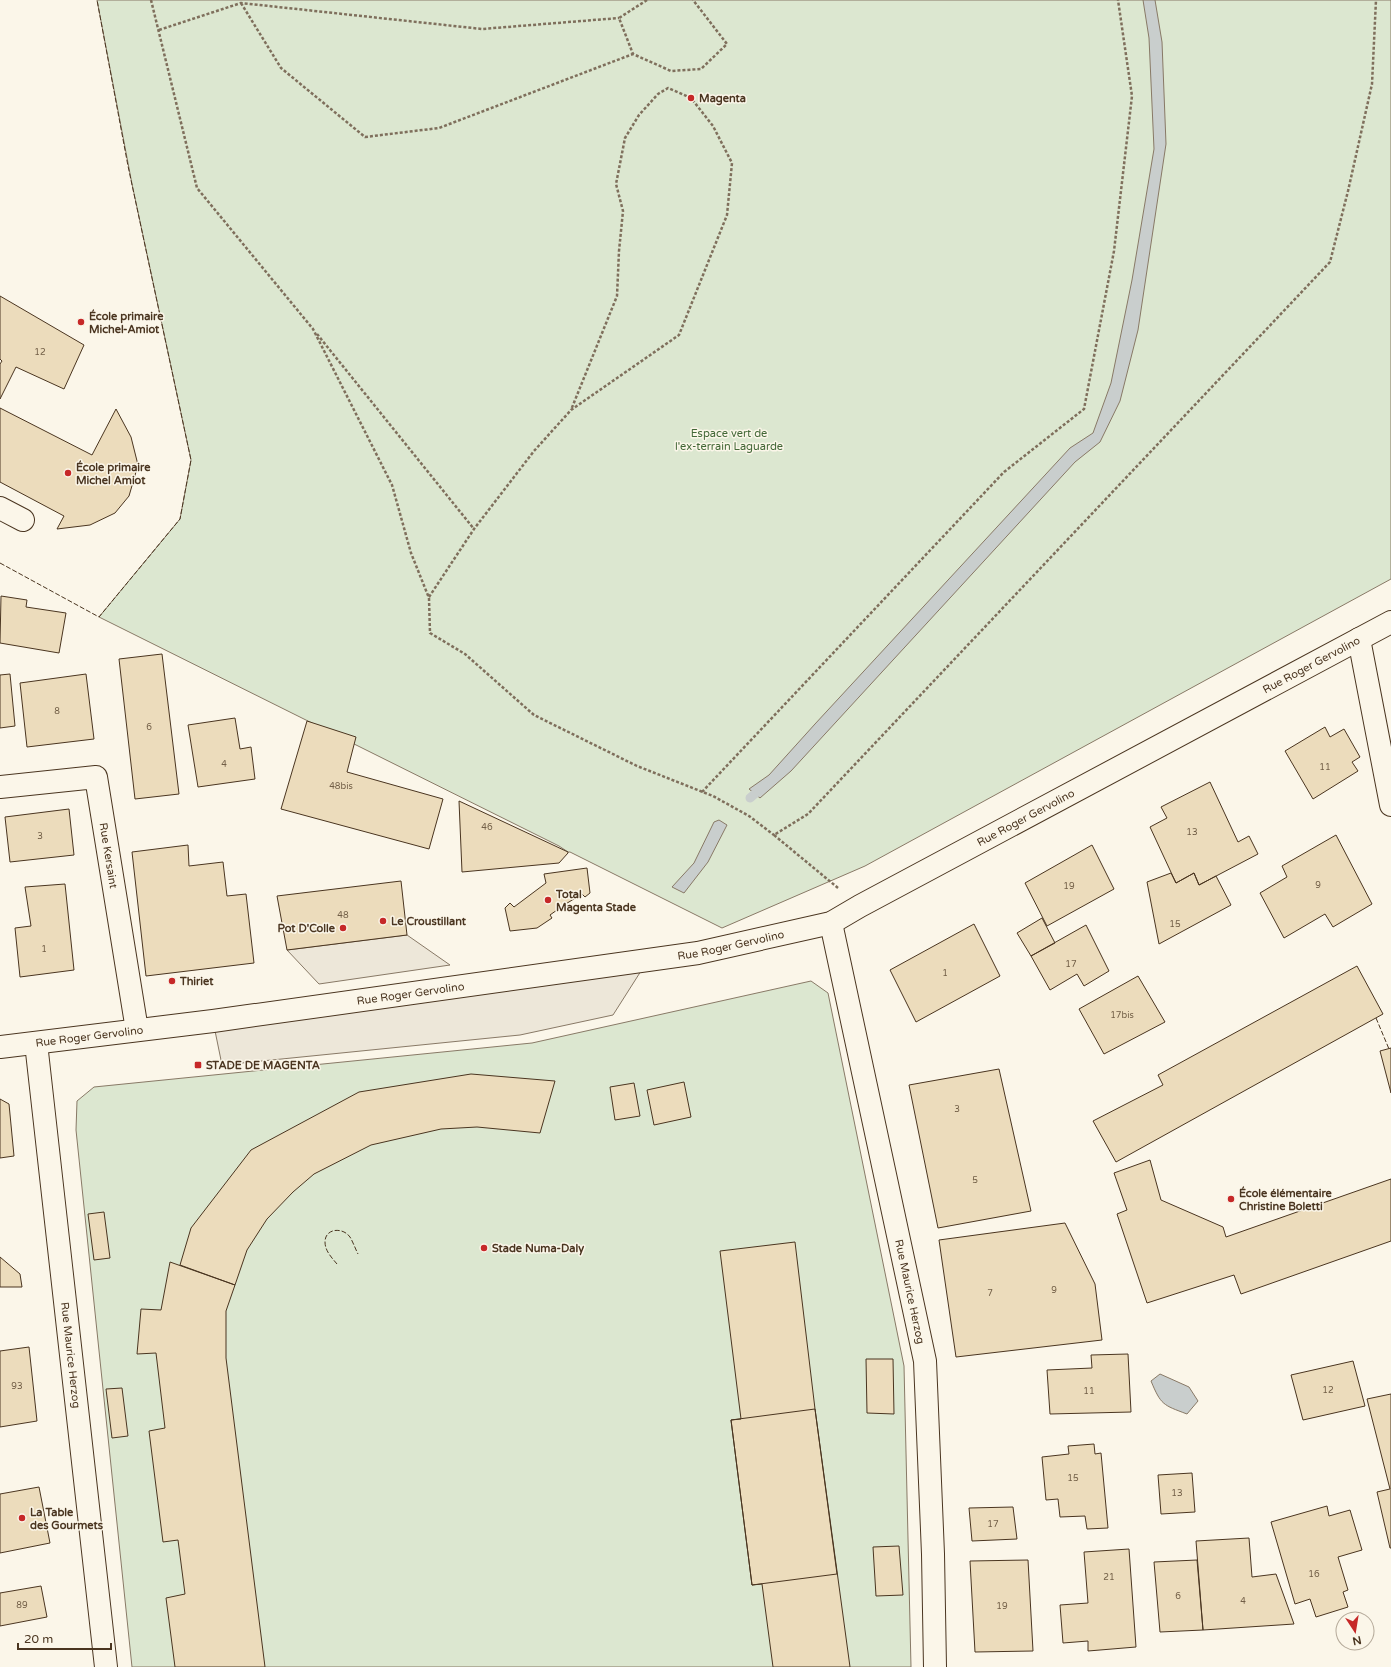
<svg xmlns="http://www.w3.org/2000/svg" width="1391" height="1667" font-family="'Varela Round',sans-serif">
	<rect width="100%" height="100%" fill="#fbf6e9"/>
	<path fill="#dce7d0" stroke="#887966" d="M97,0H1391V579L865,866L722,928L570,852H568L559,846L99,617L180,519L191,460L132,184Z
		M811,981L828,993L904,1366L911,1667H132L76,1130L77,1101L94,1087L532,1043Z"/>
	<path fill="#ede7d9" stroke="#887966" d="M407,935L450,965L319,984L287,950Z
		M648,960L613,1015L520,1035L222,1065L213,1021Z"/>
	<path fill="#c9cecd" stroke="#887966" d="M1143,0H1155L1162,42L1166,144L1138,330L1120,401L1100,442L1075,462L791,771L760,798L749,789L769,775L815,724L1070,448L1093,433L1111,383L1132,280L1154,149L1149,38Z
		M719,820L727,825L708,862L684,893L672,887L694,863L714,822Z
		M1160,1374L1189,1387L1198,1401L1187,1414C1163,1405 1161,1405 1151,1381Z"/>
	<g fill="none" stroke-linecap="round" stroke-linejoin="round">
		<path stroke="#c9cecd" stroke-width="9" d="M750,798L764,786"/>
	</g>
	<path fill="#ecdcbc" stroke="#4a3520" d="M0,296L84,345L64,389L16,367L0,399V364L2,361L0,359Z
		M0,408L92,455L116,409L131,437L138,465L129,496L115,513L90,525L57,529L64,516L0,482Z
		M1,596L27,600L26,607L66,613L59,653L0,643Z
		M162,654L179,794L135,799L119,659Z
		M10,674L15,726L0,728V675Z
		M86,674L94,739L27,747L20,683Z
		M235,718L240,749L251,747L255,779L198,787L188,725Z
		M307,721L356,737L347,772L443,799L429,849L281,809Z
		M1325,727L1330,737L1344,729L1360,757L1352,762L1358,771L1313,799L1285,751Z
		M1210,782L1238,842L1249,836L1258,854L1199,885L1194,873L1176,883L1150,827L1167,818L1161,807Z
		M459,801L568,852V853L559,863L462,872Z
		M69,809L74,855L10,862L5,817Z
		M1336,835L1372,904L1333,927L1325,914L1284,938L1260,893L1287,877L1282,866Z
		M188,845L189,866L223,862L227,896L246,894L254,963L146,976L132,852Z
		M1092,845L1114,889L1047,926L1025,883Z
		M587,868L590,893L585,897L582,894L564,905L550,915L552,918L537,928L510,931L505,908L510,903L514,907L546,883L544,874Z
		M1171,873L1176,883L1194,873L1199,885L1216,876L1231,905L1159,944L1147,882Z
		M401,881L407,935L287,950L277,896Z
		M65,884L74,970L20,977L15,928L31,926L25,887Z
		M1042,918L1055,943L1031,956L1017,933Z
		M974,924L1000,976L916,1022L890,970Z
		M1086,925L1109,971L1084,986L1077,974L1050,990L1031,956Z
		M1357,966L1383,1014L1116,1162L1093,1121L1163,1085L1158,1075Z
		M1138,976L1165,1022L1104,1054L1079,1009Z
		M1391,1048V1093L1380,1051Z
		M999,1069L1031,1211L938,1228L909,1085Z
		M471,1074L555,1081L540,1133L477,1127L441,1129L371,1145L314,1174L293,1192L267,1219L247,1250L235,1285L180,1265L191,1228L251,1150L359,1092Z
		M684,1082L691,1117L654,1125L647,1090Z
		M634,1083L640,1116L615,1120L610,1087Z
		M0,1099L9,1104L14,1156L0,1158Z
		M1150,1160L1161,1200L1223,1227L1226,1237L1391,1179V1241L1241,1294L1234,1275L1147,1303L1117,1214L1127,1210L1114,1173Z
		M104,1212L110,1258L94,1260L88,1214Z
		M1065,1223L1095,1284L1102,1340L956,1357L939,1240Z
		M795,1242L815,1409L850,1667H773L762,1584L752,1585L731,1420L741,1419L720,1251Z
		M0,1257L20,1274L22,1287H0Z
		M170,1262L235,1285L226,1311V1358L265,1667H175L166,1598L185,1594L178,1540L163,1542L149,1431L165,1428L156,1353L137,1354L141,1309L161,1310Z
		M29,1347L37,1421L0,1427V1351Z
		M1128,1354L1131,1412L1050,1414L1047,1370L1092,1368L1091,1355Z
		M866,1359H893L894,1414L867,1413Z
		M1353,1361L1365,1406L1303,1420L1291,1375Z
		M122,1388L128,1436L112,1438L106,1389Z
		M1391,1394V1548H1390L1377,1492L1390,1489L1367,1399Z
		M815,1409L837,1574L752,1585L731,1420Z
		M1094,1444L1095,1454L1101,1453L1108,1528L1087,1529L1085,1516L1060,1517L1058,1499L1046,1500L1042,1457L1069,1454L1068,1446Z
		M1192,1473L1195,1512L1161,1514L1158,1475Z
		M39,1487L50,1543L0,1553V1494Z
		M1327,1506L1329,1516L1350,1510L1362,1550L1338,1557L1348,1590L1343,1592L1348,1607L1316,1617L1310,1599L1295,1604L1271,1522Z
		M1013,1507L1017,1539L972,1541L969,1508Z
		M1249,1538L1252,1577L1276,1574L1294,1624L1203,1630L1196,1541Z
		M899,1546L903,1595L876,1596L873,1547Z
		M1129,1549L1136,1647L1088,1651V1641L1063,1643L1060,1605L1088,1603L1084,1552Z
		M1028,1560L1033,1651L975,1652L970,1561Z
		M1197,1560L1203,1630L1160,1632L1154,1562Z
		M41,1586L47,1617L0,1626V1593Z"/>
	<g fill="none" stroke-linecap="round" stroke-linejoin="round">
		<g stroke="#4a3520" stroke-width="24">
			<g id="minor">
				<path d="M0,508L23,520"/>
				<path d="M1359,639L1391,805"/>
				<path id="s1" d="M0,787L96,777L137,1030"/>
				<path id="s2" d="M831,923L925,1361L933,1554L935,1667"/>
				<path id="s3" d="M36,1043L106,1667"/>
			</g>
		</g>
		<g stroke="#4a3520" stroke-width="24">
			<g id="major">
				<path id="s4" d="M0,1047L213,1021L698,953L831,923L860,906L1391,622"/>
			</g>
		</g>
		<path stroke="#7f6f5c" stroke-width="2.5" stroke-dasharray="3 2" stroke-linecap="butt" d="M151,0L197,188L313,329L392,485L411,553L429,598L430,633L465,654L534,715L637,766L713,796L749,816L774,835
			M647,0L619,18L633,54L671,71L701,69L727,44L693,0
			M241,3L281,68L365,137L439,128L633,54
			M159,30L241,3L482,29L619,18
			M317,334L474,529
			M429,597L474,529L534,451L571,410L679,335L727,215L732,163L713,126L691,98L668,88L658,94L639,115L625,138L616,184L623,211L619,251L617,296L571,410
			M702,792L1004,472L1084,409L1114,251L1132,96L1118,0
			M838,888L774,835L808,814L1330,262L1348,191L1372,84L1376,0"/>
		<use href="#minor" stroke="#fbf6e9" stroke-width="22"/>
		<use href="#major" stroke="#fbf6e9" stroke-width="22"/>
		<path stroke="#4a3520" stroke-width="1" stroke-dasharray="5 2" stroke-linecap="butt" d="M0,563L99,617L180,519L191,460L128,166L97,0
			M1376,1018L1389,1049
			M337,1264C332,1258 325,1251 325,1242C325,1228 343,1227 350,1237C353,1242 355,1248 358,1254"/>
	</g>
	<g fill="#c62828" stroke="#fbf6e9" stroke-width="1.5">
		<circle cx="691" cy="98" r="4"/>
		<circle cx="81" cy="322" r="4"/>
		<circle cx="68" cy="473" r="4"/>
		<circle cx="548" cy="900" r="4"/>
		<circle cx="383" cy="921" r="4"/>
		<circle cx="343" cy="928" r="4"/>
		<circle cx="172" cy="981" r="4"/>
		<rect x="194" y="1061" width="8" height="8" rx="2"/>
		<circle cx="1231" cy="1199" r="4"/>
		<circle cx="484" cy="1248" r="4"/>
		<circle cx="22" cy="1518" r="4"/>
	</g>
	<g text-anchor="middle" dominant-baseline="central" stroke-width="3" stroke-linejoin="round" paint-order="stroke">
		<g font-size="9" fill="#725f47">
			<text x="40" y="352">12</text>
			<text x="57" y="711">8</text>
			<text x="149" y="727">6</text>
			<text x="224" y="764">4</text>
			<text x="1325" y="767">11</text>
			<text x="341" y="786">48bis</text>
			<text x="487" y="827">46</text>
			<text x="1192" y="832">13</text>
			<text x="40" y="836">3</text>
			<text x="1318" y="885">9</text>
			<text x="1069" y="886">19</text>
			<text x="343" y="915">48</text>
			<text x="1175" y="924">15</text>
			<text x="44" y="949">1</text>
			<text x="1071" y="964">17</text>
			<text x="945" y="973">1</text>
			<text x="1122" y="1015">17bis</text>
			<text x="957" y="1109">3</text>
			<text x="975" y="1180">5</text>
			<text x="1054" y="1290">9</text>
			<text x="990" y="1293">7</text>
			<text x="17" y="1386">93</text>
			<text x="1328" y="1390">12</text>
			<text x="1089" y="1391">11</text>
			<text x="1073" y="1478">15</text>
			<text x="1177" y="1493">13</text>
			<text x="993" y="1524">17</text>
			<text x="1314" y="1574">16</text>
			<text x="1109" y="1577">21</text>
			<text x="1178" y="1596">6</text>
			<text x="1243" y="1601">4</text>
			<text x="22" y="1605">89</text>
			<text x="1002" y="1606">19</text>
		</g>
		<g font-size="11" font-weight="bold" fill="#4a3520" stroke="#fbf6e9" text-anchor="start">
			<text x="699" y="98">Magenta</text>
			<text x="89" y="316">École primaire<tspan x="89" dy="13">Michel-Amiot</tspan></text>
			<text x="76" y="467">École primaire<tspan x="76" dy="13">Michel Amiot</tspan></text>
			<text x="556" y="894">Total<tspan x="556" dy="13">Magenta Stade</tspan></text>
			<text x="391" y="921">Le Croustillant</text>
			<text x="335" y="928" text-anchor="end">Pot D'Colle</text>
			<text x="180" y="981">Thiriet</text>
			<text x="206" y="1065">STADE DE MAGENTA</text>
			<text x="1239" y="1193">École élémentaire<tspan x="1239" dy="13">Christine Boletti</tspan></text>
			<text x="492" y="1248">Stade Numa-Daly</text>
			<text x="30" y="1512">La Table<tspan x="30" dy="13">des Gourmets</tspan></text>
		</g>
		<g font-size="11" fill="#436837" stroke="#fbf6e9">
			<text x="729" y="433">Espace vert de<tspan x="729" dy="13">l'ex-terrain Laguarde</tspan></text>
		</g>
		<g font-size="11" fill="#4a3520" stroke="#fbf6e9">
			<text stroke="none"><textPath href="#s4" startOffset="1386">Rue Roger Gervolino</textPath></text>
			<text stroke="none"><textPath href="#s4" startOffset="1062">Rue Roger Gervolino</textPath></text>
			<text stroke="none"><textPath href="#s1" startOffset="176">Rue Kersaint</textPath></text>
			<text stroke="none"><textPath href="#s4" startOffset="738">Rue Roger Gervolino</textPath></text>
			<text stroke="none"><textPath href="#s4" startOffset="414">Rue Roger Gervolino</textPath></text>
			<text stroke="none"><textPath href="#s4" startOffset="90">Rue Roger Gervolino</textPath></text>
			<text stroke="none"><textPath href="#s2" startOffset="377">Rue Maurice Herzog</textPath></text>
			<text stroke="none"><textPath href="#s3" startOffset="314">Rue Maurice Herzog</textPath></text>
		</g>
	</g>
	<g transform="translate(1355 1631) rotate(168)"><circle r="19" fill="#fbf6e9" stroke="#b4a999"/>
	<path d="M0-3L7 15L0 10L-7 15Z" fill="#c62828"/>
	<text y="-6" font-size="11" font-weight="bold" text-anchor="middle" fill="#4a3520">N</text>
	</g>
	<path d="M18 1643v6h93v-6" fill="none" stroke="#4a3520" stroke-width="2"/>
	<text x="24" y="1643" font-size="12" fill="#4a3520" stroke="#fbf6e9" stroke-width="3" paint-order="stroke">20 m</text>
</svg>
